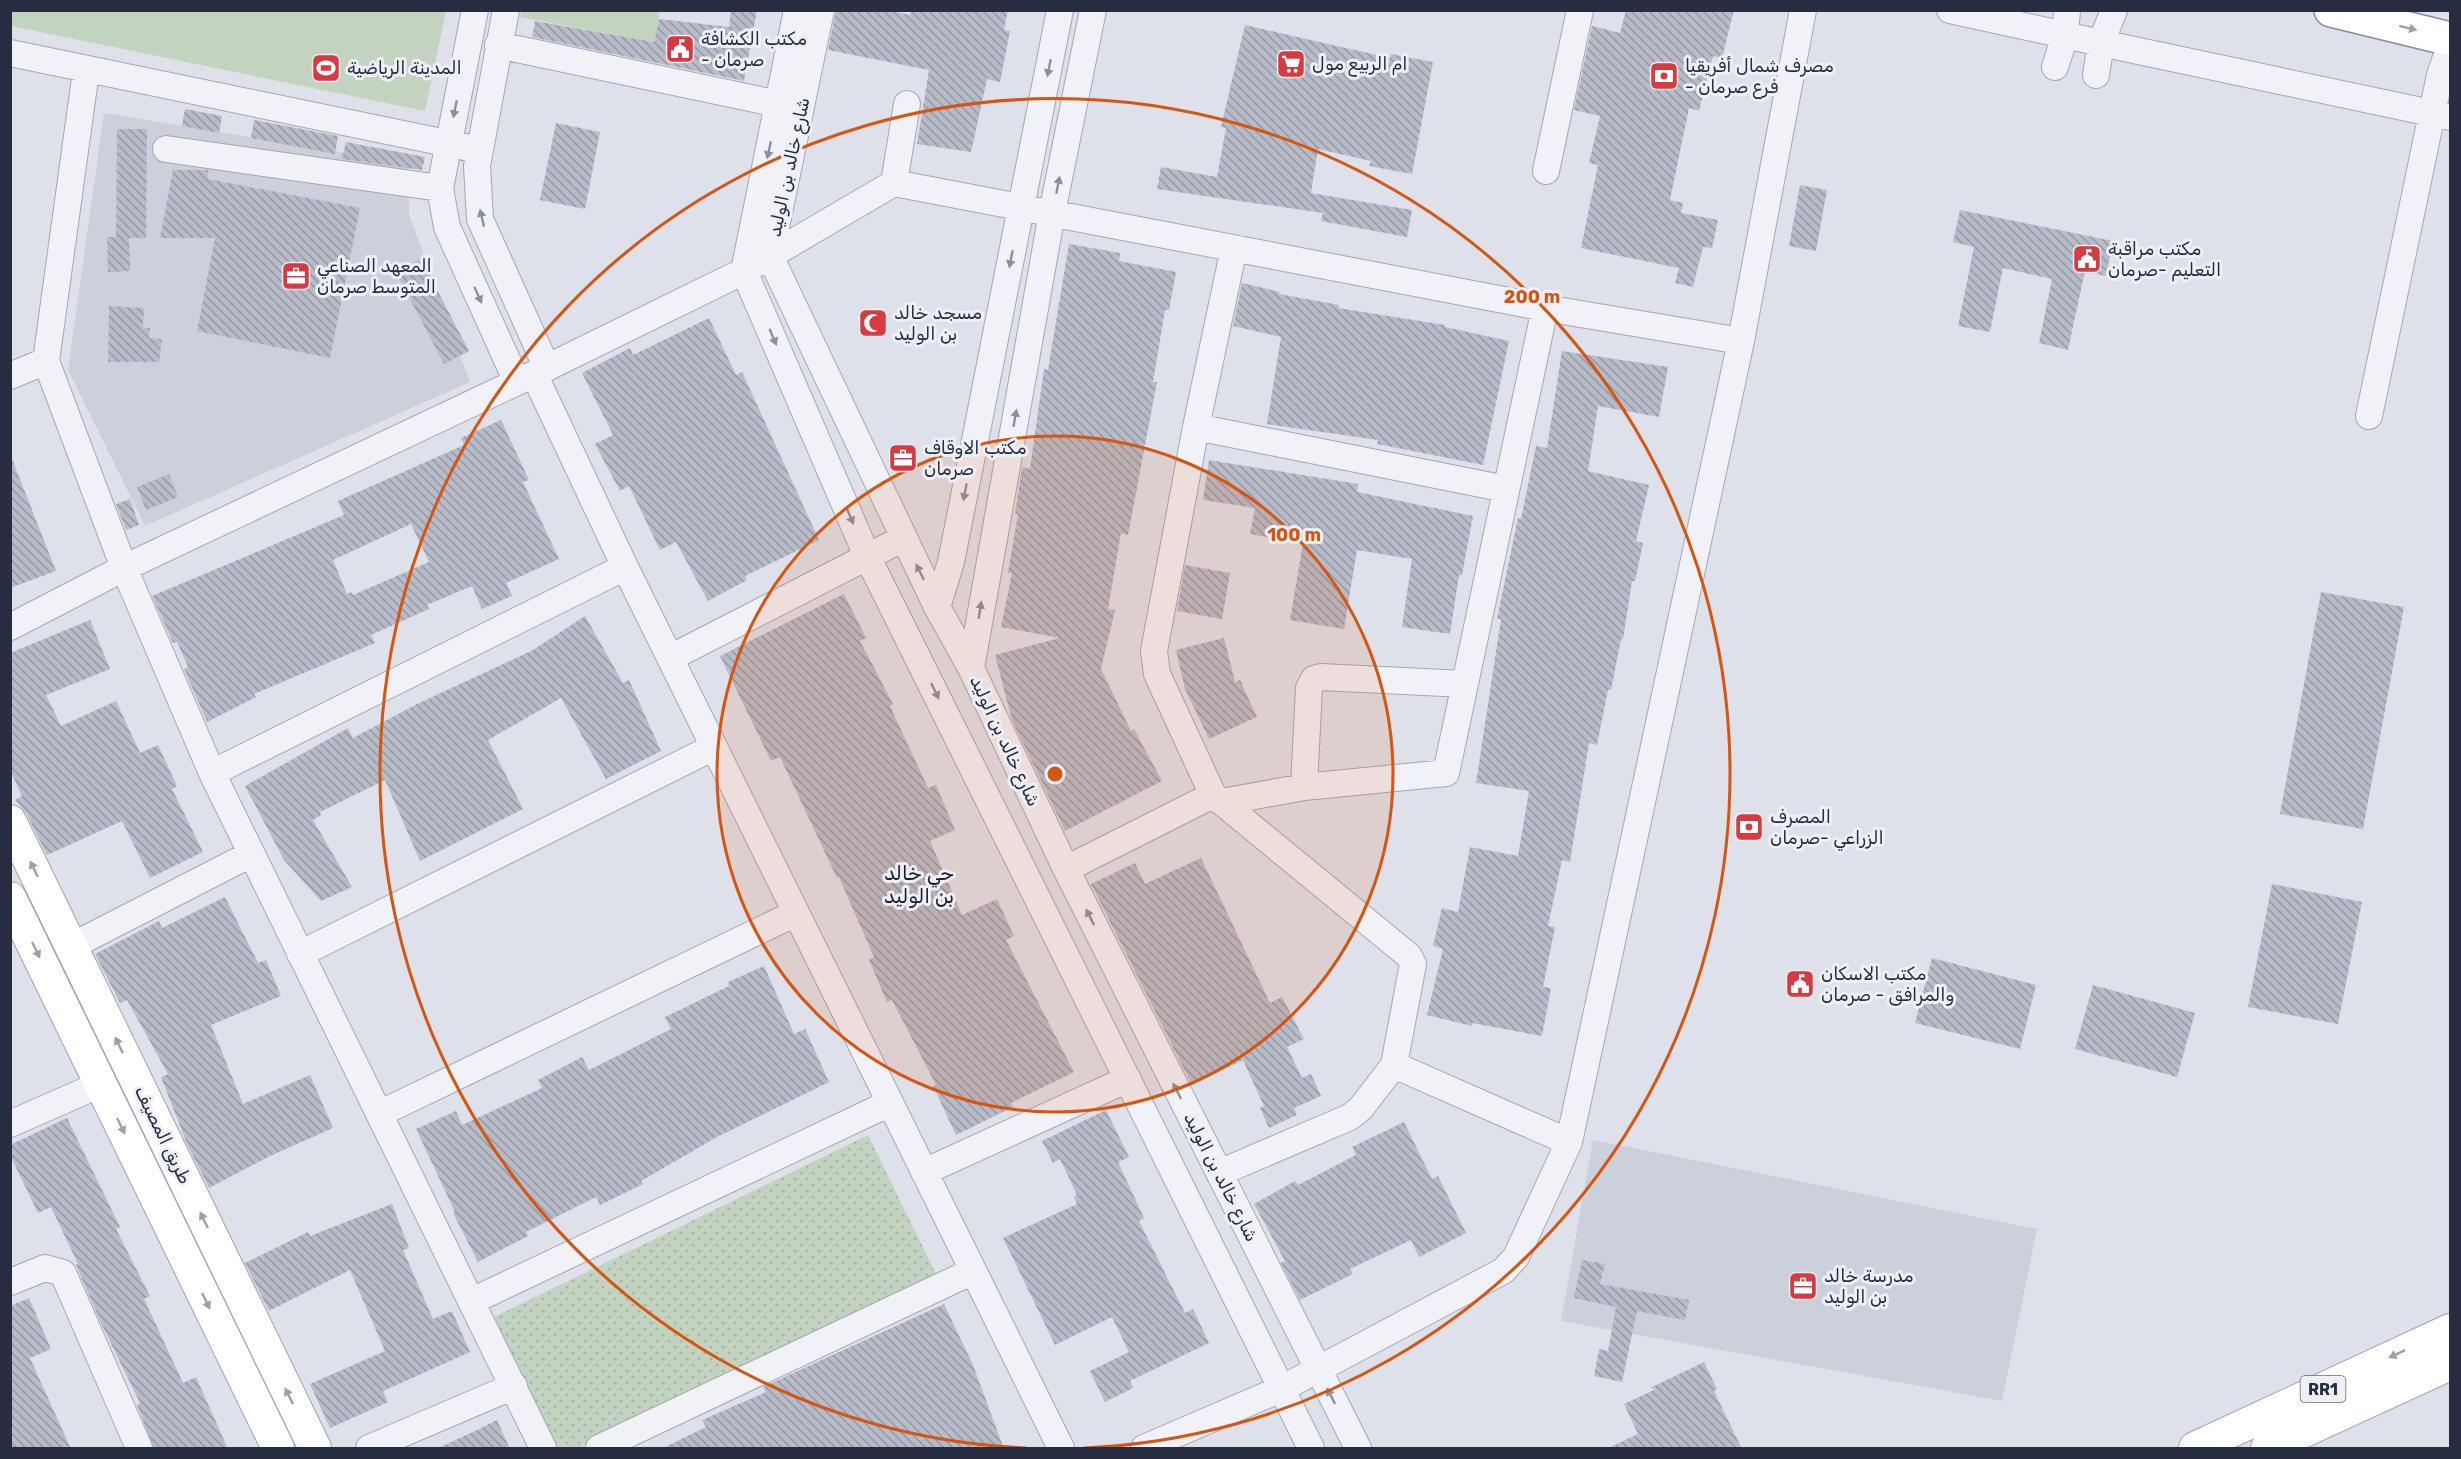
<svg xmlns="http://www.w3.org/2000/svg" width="2461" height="1459" font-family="Rubik,Vazirmatn,sans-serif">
	<defs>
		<pattern id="park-dots" width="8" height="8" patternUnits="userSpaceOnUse" patternTransform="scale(1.5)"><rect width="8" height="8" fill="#c2d3bf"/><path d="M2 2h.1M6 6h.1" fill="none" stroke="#a7b5a5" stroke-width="1.8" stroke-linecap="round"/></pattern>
		<pattern id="building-back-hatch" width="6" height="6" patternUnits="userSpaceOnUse" patternTransform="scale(1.5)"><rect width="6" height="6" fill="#b8bcc9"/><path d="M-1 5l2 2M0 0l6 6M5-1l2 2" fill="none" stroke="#9599a5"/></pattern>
	</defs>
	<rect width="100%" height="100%" fill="#dee1e9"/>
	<path fill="#ccd0db" d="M104,113L408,163L409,215L470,382L145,526L68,370Z
		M1593,1140L2037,1229L2002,1401L1561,1321Z"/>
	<path fill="url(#park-dots)" d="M868,1135L936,1274L579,1448H543L482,1323Z"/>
	<path fill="#c2d3bf" d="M11,10H446V11L425,111L11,26Z
		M522,10L660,11L654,42L520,17Z"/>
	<path fill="url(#building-back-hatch)" fill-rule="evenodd" d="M731,10H757L744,81L532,37L535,21L654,42L659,19L729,27Z
		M836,10H886L910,15L911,10H1008L1004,30L1010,31L1000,82L987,79L971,152L917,144L929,70L828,50Z
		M1626,10H1734L1722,58L1713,56L1699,111L1689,108L1670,200L1683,203L1681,213L1718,220L1712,248L1703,247L1693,287L1675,283L1679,268L1581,248L1598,165L1589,163L1600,116L1574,110L1592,26L1620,33Z
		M1245,25L1390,58L1391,54L1433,62L1412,174L1369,166L1371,161L1318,149L1311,193L1412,210L1407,237L1321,221L1323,213L1157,189L1161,167L1217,177L1226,128L1221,127Z
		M185,109L222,116L219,133L182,126Z
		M254,120L338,136L335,154L251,138Z
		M556,123L600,132L585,209L540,200Z
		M117,129H147L146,238H129L130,271L108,272L107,237H116Z
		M346,142L425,157L422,170L342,159Z
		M173,170H208V179L360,208L330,358L197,331L215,238H160Z
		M1800,185L1827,190L1816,251L1789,246Z
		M1960,210L2113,241L2106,276L2085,271L2068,350L2039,343L2052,279L2003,268L1990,332L1958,326L1974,247L1953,242Z
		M1069,244L1120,253L1119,261L1176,272L1169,310H1165L1153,382H1157L1128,535L1121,533L1108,609L1115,610L1101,669L1131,731L1134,729L1162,781L1065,831L1012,720L995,655L1060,638L1001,627L1012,573H1008L1018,514H1015L1022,467L1030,469L1044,369L1048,370Z
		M421,259L469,351L444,364L396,272Z
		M1242,283L1280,292L1279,294L1339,305L1338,308L1445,325V327L1509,341L1483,465L1377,444L1378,440L1267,424L1281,337L1233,326Z
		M109,306L144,308L143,328H150L149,338L162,339L159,362H108Z
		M709,318L736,375L742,372L819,540L745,576L747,580L708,601L676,542L660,550L629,486L620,491L595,444L613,435L582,373L630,348L633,355Z
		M1562,351L1668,367L1659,417L1598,406L1588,471L1649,485L1636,541L1643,543L1635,581H1632L1623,639H1621L1611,690H1608L1597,745L1589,743L1570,862L1562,860L1548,926L1555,927L1543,987L1551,988L1542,1036L1472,1023V1026L1427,1015L1443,949L1433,946L1442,908L1458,912L1470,847L1518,856L1529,791L1476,783L1501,619H1497L1518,518L1521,519L1536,446L1547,448Z
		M501,420L529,480L523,482L559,559L506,583L512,596L482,609L472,586L427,605L429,609L371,635L375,643L254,694L256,697L207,722L184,669L188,667L177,642L173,643L152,596L344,515L338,501L464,445L461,438ZM411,524L429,562L353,595L351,592L347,594L333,560Z
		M10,454L56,571L10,588Z
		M1209,460L1358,484L1357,492L1473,516L1462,575H1459L1450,634L1402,627L1412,559L1357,550L1344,629L1290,620L1303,543L1250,534L1255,508L1203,500Z
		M169,474L178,497L146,510L137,487Z
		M130,499L139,525L126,530L116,504Z
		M1185,565L1230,573L1222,619L1177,611Z
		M2321,592L2404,607L2363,829L2280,814Z
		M844,594L866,638L860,641L893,704L890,706L928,788L936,785L955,830L930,841L962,915L997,899L1014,936L1006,940L1074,1072L1011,1103L1013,1107L956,1135L933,1086L936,1085L892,1000L887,1002L869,960L874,957L839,877L837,878L780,757L771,761L720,656Z
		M585,616L623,683L629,680L661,751L606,779L561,698L488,740L523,809L420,861L385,780L320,812L321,815L313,820L352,887L321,901L284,860L245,786L348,728L353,738L417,704L533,650Z
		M90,620L110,669L46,695L61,726L116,701L140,753L158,745L177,786L172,789L203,852L150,878L122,821L47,855L26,813L15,800L22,796L10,770V653Z
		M1224,638L1235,682L1240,680L1257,717L1209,739L1185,689L1176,650Z
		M1201,858L1270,1003L1282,997L1304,1039L1287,1047L1302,1078L1311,1074L1321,1096L1294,1108L1297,1115L1269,1128L1260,1108L1264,1106L1243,1060L1192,1085L1091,884L1135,863L1145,884Z
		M2272,884L2362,902L2338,1024L2248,1007Z
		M225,897L258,963L266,960L281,996L211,1025L243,1104L310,1075L333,1128L270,1156L209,1188L187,1144L161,1077L168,1074L127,1000L120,1003L95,954L159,921L162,928Z
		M1932,958L2036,985L2020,1049L1915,1023Z
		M764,966L794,1034L805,1029L829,1082L717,1137L641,1181L643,1184L600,1205L596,1197L526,1232L528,1236L478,1262L453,1213L455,1212L416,1129L456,1111L462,1125L542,1088L538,1080L582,1057L589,1070L671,1029L665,1017L729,986L728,982Z
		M2093,985L2195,1013L2177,1077L2075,1049Z
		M1106,1110L1129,1157L1118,1162L1144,1218L1139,1221L1185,1313L1193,1309L1209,1343L1130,1381L1133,1388L1105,1402L1090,1371L1129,1352L1112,1317L1055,1345L1003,1238L1077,1204L1074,1197L1077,1195L1060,1159L1053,1163L1042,1141Z
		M67,1118L120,1227L116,1229L150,1296L144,1299L183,1383L196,1377L228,1449H154L137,1405L140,1403L100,1321L76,1265L78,1264L51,1207L38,1213L10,1155V1145Z
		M1404,1122L1432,1179L1438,1176L1466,1233L1419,1257L1411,1240L1350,1269L1353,1274L1300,1300L1281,1263L1285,1261L1254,1204L1295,1181L1298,1185L1356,1155L1352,1147Z
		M392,1204L409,1248L403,1250L433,1319L452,1311L470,1352L383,1391L388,1402L330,1428L310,1384L385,1351L350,1270L269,1311L245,1263L308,1232L310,1236Z
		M1582,1260L1605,1264L1600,1284L1689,1300L1685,1320L1637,1311L1622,1382L1594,1376L1599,1349L1608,1351L1616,1307L1574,1298Z
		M29,1298L51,1349L30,1358L71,1449H10V1306Z
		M944,1304L973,1365L1004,1449H661L706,1427L702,1420L766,1392L763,1387L767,1385Z
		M1704,1362L1717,1389L1714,1391L1742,1449H1606L1638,1434L1624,1404L1656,1389L1650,1388Z
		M497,1420L510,1449H436L475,1431Z"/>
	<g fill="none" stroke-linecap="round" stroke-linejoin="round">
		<g stroke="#a3a7b3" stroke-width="28">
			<path id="minor" d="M475,10L440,188L447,227L517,382
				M506,10L477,166L480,219L547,368
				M797,10L744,271L867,556L1311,1448
				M821,10L770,256L937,607L971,668L1066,869L1358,1448
				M1950,10L2101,43L2096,75
				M2114,10L2101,43L2450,117
				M498,45L779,104
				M10,53L480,150
				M2055,67L2065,36L2067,10
				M86,71L46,361L124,568L212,773L543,1448
				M166,149L440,188
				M1546,171L1580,10
				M894,183L907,104
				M534,374L625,567L1061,1448
				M10,376L46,361
				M2369,416L2440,75L2450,46
				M1196,427L1506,489
				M937,607L951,562L1060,10
				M10,627L124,568L534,374L744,271L894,183L1545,308L1741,341
				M670,658L904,538
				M971,668L1052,213L1093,10
				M212,773L625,567
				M1304,787L1309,688L1314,679L1321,677L1465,684
				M1222,802L1304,787L1446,773L1545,308
				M1066,869L1213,795
				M72,946L251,854
				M300,954L714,747
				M1394,1065L1569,1142
				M379,1114L796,913
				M10,1124L101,1084
				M924,1172L1128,1079
				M1219,1173L1350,1117L1361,1108L1394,1065L1413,964L1409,956L1213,795L1157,674L1154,651L1196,427L1234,248
				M10,1282L45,1268L63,1273L139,1448
				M472,1301L890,1103
				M369,1448L514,1386
				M599,1448L973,1271
				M1144,1448L1281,1389L1503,1271L1516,1257L1569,1142L1741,341L1803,10"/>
		</g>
		<g stroke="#9da4b5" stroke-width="34">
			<path id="major" d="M10,821L315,1448
				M10,898L278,1448
				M2195,1448L2450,1330
				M2267,1448L2450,1364"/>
		</g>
		<g stroke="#848ca0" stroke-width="36">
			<path id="highway" d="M2331,10L2450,39"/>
		</g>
		<use href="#minor" stroke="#f1f2f7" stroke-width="26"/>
		<use href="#major" stroke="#fff" stroke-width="32"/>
		<use href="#highway" stroke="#fff" stroke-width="33"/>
	</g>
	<defs><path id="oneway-solid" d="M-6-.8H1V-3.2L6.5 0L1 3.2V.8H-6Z" transform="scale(1.5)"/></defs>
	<g fill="#9da0aa">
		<use href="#oneway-solid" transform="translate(2408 28) rotate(14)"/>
		<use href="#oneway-solid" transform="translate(34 869) rotate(-116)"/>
		<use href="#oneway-solid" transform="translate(36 950) rotate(64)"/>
		<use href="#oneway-solid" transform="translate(119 1045) rotate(-115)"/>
		<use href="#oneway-solid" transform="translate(121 1126) rotate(64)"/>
		<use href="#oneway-solid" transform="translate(204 1220) rotate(-116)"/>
		<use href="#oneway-solid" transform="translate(206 1301) rotate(64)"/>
		<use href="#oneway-solid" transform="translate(2397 1354) rotate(155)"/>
		<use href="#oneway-solid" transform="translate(289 1396) rotate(-116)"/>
	</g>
	<g fill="#8c909c">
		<use href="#oneway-solid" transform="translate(1049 68) rotate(101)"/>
		<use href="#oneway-solid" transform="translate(455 109) rotate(102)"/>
		<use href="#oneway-solid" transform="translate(769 150) rotate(102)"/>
		<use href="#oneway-solid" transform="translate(1058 185) rotate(-79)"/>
		<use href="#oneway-solid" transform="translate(482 218) rotate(-103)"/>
		<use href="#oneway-solid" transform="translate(1011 259) rotate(101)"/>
		<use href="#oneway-solid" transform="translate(478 295) rotate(66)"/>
		<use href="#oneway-solid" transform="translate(773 337) rotate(67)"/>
		<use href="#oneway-solid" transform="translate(1015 418) rotate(-80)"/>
		<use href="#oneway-solid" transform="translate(965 492) rotate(101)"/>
		<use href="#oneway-solid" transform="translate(850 516) rotate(67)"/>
		<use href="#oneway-solid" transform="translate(920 572) rotate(-116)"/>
		<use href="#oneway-solid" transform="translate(980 610) rotate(-81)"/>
		<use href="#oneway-solid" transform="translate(935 691) rotate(64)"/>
		<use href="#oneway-solid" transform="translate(1090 917) rotate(-117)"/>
		<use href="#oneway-solid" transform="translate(1177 1091) rotate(-117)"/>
		<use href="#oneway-solid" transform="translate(1331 1396) rotate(-117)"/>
	</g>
	<circle cx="1055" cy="774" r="338" fill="#d55511" fill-opacity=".12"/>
	<g fill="none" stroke="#d55511" stroke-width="3">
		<circle cx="1055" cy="774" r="338"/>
		<path d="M1026 1448A675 675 0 1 1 1084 1448"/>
	</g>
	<defs>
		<g id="civic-square" transform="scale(1.5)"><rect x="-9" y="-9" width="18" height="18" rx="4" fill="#d73a40" stroke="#eef0f6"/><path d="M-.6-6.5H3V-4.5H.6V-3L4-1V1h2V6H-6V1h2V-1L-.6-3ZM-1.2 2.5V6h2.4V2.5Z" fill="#fff"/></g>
		<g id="supermarket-square" transform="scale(1.5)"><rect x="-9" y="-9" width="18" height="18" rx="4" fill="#d73a40" stroke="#eef0f6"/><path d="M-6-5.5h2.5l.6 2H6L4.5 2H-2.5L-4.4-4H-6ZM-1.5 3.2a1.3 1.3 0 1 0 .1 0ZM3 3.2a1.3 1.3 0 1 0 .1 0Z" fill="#fff"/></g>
		<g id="stadium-square" transform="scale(1.5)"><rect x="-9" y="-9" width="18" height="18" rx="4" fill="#d73a40" stroke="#eef0f6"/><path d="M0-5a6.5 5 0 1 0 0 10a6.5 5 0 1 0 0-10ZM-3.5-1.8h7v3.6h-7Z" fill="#fff"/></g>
		<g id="bank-square" transform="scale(1.5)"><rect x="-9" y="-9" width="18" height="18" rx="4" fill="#d73a40" stroke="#eef0f6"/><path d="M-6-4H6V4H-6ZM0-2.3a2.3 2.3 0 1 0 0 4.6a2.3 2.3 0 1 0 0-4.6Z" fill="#fff"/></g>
		<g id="office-square" transform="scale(1.5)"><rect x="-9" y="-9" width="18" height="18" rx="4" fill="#d73a40" stroke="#eef0f6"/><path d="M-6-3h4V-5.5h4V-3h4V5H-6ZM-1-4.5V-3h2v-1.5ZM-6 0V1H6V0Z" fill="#fff"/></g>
		<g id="mosque-square" transform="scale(1.5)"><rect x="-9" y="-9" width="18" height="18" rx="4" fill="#d73a40" stroke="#eef0f6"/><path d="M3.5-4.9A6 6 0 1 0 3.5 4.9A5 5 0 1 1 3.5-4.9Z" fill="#fff"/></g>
	</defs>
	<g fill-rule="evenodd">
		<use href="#civic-square" x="680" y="49"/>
		<use href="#supermarket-square" x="1291" y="64"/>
		<use href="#stadium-square" x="326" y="68"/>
		<use href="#bank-square" x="1664" y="76"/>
		<use href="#civic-square" x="2087" y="259"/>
		<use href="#office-square" x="296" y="276"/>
		<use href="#mosque-square" x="873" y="323"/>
		<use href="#office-square" x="903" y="458"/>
		<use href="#bank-square" x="1749" y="827"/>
		<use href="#civic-square" x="1800" y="984"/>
		<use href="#office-square" x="1803" y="1286"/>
	</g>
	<g text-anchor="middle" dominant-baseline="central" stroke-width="6" stroke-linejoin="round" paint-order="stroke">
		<rect fill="#eef0f6" stroke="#626877" stroke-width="1.5" x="2300.5" y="1376" width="45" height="26" rx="4.5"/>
		<g font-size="16" font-weight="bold" fill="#262d41">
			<text x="2323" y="1389">RR1</text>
		</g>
		<g font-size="18" fill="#262d41" stroke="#eef0f6" text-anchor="start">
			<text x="701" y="39">مكتب الكشافة<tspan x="701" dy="21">- صرمان</tspan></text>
			<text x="1312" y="64">ام الربيع مول</text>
			<text x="1685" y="66">مصرف شمال أفريقيا<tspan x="1685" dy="21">- فرع صرمان</tspan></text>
			<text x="347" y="68">المدينة الرياضية</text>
			<text x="2108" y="249">مكتب مراقبة<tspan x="2108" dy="21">التعليم -صرمان</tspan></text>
			<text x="317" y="266">المعهد الصناعي<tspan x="317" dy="21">المتوسط صرمان</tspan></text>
			<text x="894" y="313">مسجد خالد<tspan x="894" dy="21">بن الوليد</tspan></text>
			<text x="924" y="448">مكتب الاوقاف<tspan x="924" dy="21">صرمان</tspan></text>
			<text x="1770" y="817">المصرف<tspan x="1770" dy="21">الزراعي -صرمان</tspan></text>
			<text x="1821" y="974">مكتب الاسكان<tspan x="1821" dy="21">والمرافق - صرمان</tspan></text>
			<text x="1824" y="1276">مدرسة خالد<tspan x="1824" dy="21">بن الوليد</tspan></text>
		</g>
		<g font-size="18" fill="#262d41" stroke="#eef0f6">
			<text transform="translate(789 167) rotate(-78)">شارع خالد بن الوليد</text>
			<text transform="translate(1005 741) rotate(65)">شارع خالد بن الوليد</text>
			<text transform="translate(163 1135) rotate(64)">طريق المصيف</text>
			<text transform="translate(1221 1177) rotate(63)">شارع خالد بن الوليد</text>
		</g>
		<g font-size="20" fill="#191e31" stroke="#eef0f6">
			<text x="919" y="873">حي خالد<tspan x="919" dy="23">بن الوليد</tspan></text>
		</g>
	</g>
	<circle cx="1055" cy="774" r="9" fill="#d55511" stroke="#eef0f6" stroke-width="3"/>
	<g font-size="18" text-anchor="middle" font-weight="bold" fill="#d55511" stroke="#eef0f6" stroke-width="6" stroke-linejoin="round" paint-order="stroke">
		<text x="1532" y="303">200 m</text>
		<text x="1294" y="541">100 m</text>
	</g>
	<rect width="2461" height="1459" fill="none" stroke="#262d41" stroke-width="24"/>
</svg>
